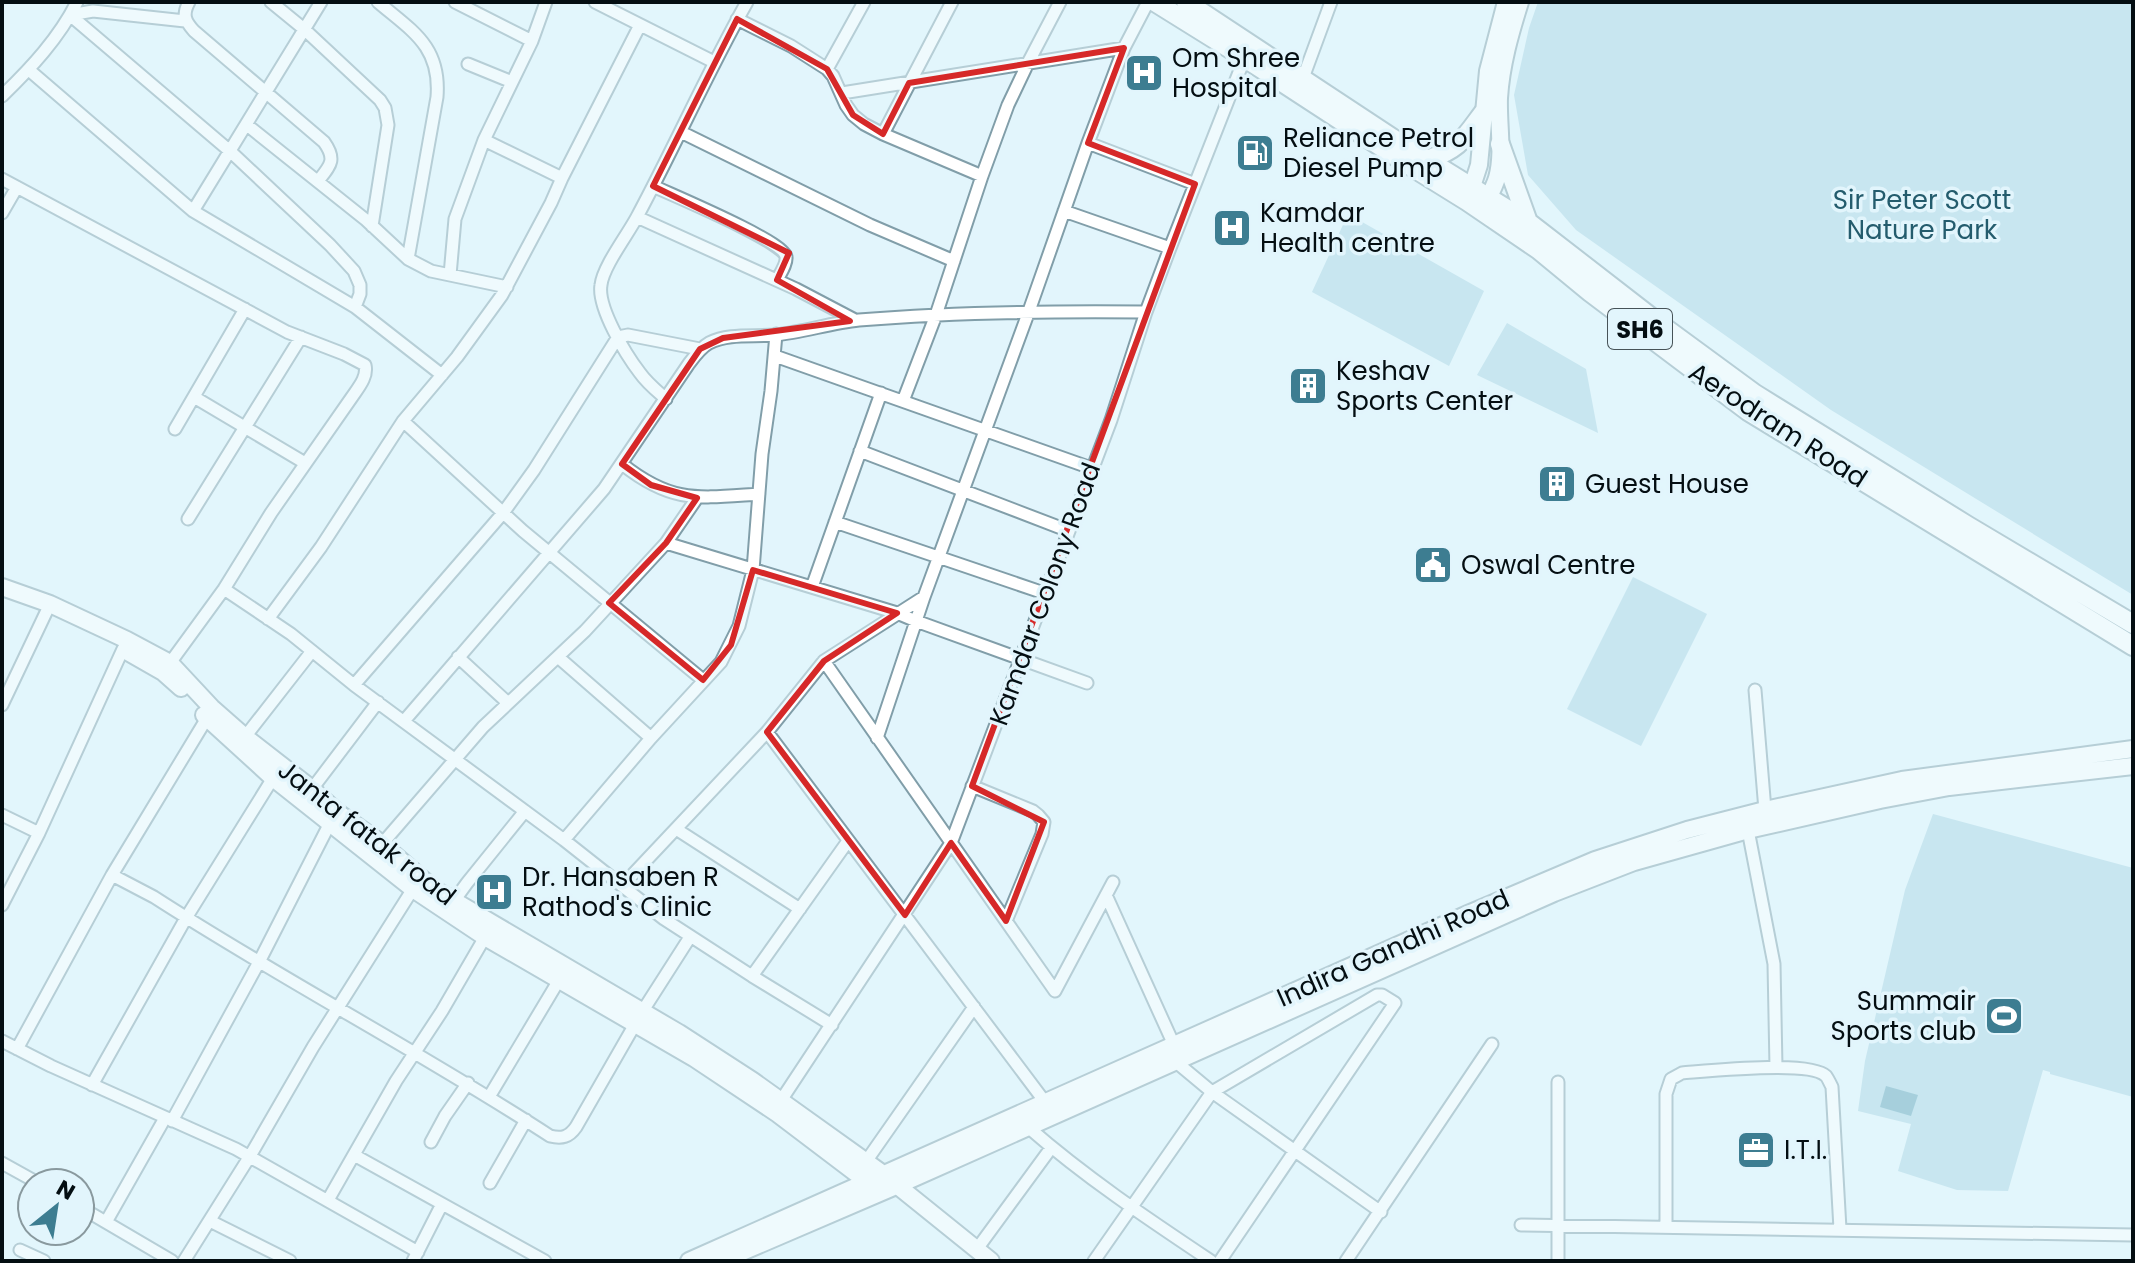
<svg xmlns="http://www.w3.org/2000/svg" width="2135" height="1263" font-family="Poppins,sans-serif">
	<rect width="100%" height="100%" fill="#e2f5fc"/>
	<path fill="#a8d3e2" d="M1538,2H2133V595L1831,410L1576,230L1528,175L1514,95L1529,28Z
		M1348,214L1484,291L1449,366L1312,292Z
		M1507,323L1586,369L1598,433L1477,375Z
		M1633,577L1707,614L1641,746L1567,709Z
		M1933,814L2133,868V1097L2050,1074V1072L2043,1070L2008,1191L1957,1190L1898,1171L1911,1124L1858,1111L1865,1061L1905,890Z"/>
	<path fill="#5da1b7" d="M1886,1086L1918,1095L1911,1116L1880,1107Z"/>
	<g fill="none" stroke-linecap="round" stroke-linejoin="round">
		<g stroke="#819ea9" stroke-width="15">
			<path id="street" d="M189,2C182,15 185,21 194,31L324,142C337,160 330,166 318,181
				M271,2L304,29L380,100L385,108L388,125L372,226
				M378,2C412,31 441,46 437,97L408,259
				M455,2L532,41
				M595,2L714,62
				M70,15L231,152L330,245L354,271L360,285V294L355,307
				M70,15L93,11L185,21
				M737,19L791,46L827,69L833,76L846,105L853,115L864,124L883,134L982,176
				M468,64L512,82
				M827,69L864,2
				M29,70L193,211L355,307L442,375
				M1303,78L1331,2
				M842,93L1124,48
				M2,96C31,68 59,38 77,2
				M247,125L366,220L408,259L431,271L507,287
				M681,132L870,225L954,261
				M883,134L952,2
				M484,140L562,178
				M1088,143L1195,184
				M2,179L287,332L344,354L365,365C368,377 358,388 352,397L271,513L224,589L170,663
				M653,186C672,195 785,242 786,257C787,264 780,274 777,280
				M193,211L321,2
				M1064,211L1170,248
				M2,213L17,187
				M637,217L796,289L855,320
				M450,275L455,219L484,140L532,41L546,2
				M775,356L1091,468
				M194,397L305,463
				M666,399C657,391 647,383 640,373C626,355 597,307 601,285C603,266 629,233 638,215C676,144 708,71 747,2
				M903,401L936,315L982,176L1008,105L1028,63L1060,2
				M403,421L523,531L703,680
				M175,429L245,309
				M860,451L1069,531
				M622,464C672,504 699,498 759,494
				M188,519L301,337
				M835,522L1044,593
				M666,543L897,613L916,621L1087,683
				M812,587L881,393
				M224,589L291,634L354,685L564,840L664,919L752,976L832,1025
				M268,619L321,547L403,421L457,357L502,295L551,203L562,178L640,25
				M458,657L508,703
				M558,657L651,738
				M824,661L1055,991L1113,882
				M354,685L503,513L534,470L618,337L628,335L700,349
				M1755,690L1765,810
				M2,705L50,604
				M404,721L604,489L688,365C694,357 700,348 709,343C729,333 753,337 775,335C803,332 831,323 859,320C955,312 1050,311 1146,312
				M767,732L1045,1102
				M877,738L924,597L1029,311L1088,143L1124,48L1148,2
				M241,742L312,651
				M972,786L1033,811L1038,815L1044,822L1042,834L1006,921
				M312,789L378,702
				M2,815L39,833
				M676,829L800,909
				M1748,830L1774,964L1776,1067
				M564,840L651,738L721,662L739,626L753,570L762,454L771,391L776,334
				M382,844L483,727L585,631L666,543L697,498
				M112,875L154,897C284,981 421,1052 550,1136C562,1139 569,1137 576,1127L642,1012L690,937
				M622,886L767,732L824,661L924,597
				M1106,895L1174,1045
				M2,905L39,833L123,649
				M451,905L467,883L525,811
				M752,976L848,841
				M2,1041L51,1066L236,1149L418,1252
				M17,1049L112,875L207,718
				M1176,1062L1212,1092L1381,1212
				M92,1085L186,918L273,778
				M489,1097L559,980
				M778,1105L951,843L1111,420L1146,312L1170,248L1247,52
				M172,1121L259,962L330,823
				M1028,1127C1085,1177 1148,1219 1211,1261
				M431,1142L445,1116L468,1083
				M354,1155L545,1261
				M2,1163L38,1183
				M865,1163L974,1007
				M490,1183L526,1120
				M328,1200L396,1081L442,1011L485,937
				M80,1207L172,1261
				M210,1221L290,1261
				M106,1222L165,1118
				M1521,1225L2133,1235
				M1666,1227V1094L1671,1079L1682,1073C1708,1071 1810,1060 1826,1076C1827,1077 1831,1085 1832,1087L1840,1229
				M977,1249L1051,1148
				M20,1250L44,1261
				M184,1261L250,1156L313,1047L416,884
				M413,1261L442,1204
				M1094,1261L1212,1092L1377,995H1382L1395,1003L1220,1261
				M1346,1261L1492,1044
				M1558,1261V1082"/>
		</g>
		<g stroke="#819ea9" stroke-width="20">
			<path id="secondary" d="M1468,199L1479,165L1488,71L1506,2
				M1484,207C1488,198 1494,188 1497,178C1504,153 1498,125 1499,98C1501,65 1510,34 1520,2
				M2,587L50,604L127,640L170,663L212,708L245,737L312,789L337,812L382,844L434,889L679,1033L753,1081L883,1174L991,1261
				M128,652L163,672L181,688
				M204,715L273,778L413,889L485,937L694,1058L778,1114L873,1186
				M689,1261L1468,914L1595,860L1687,830L1765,810L1902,780L2133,749
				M721,1261L896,1186L1554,893L1634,862L1748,830L1880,800L1949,787L2133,766"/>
		</g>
		<g stroke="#819ea9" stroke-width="22">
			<path id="primary" d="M1155,2L1245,58L1409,165L1467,201L1539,250L1590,292L1748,411L2133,646
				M1186,2L1392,138L1528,222L1661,325L1755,394L1968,526L2133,624
				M1500,144L1528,222
				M1427,160C1459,149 1463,140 1483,113"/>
		</g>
		<use href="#street" stroke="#fff" stroke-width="11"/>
		<use href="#secondary" stroke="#fff" stroke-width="16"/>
		<use href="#primary" stroke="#fff" stroke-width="18"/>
	</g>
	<path d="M0 0H2135V1263H0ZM737,19L827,69L853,115L883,134L909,83L1124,48L1088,143L1195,184L972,786L1044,822L1006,921L951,843L905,915L767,732L824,661L897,613L753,570L731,645L703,680L609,603L666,543L697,498L651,485L622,464L700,349L723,338L850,321L777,280L789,253L653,186Z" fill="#e2f5fc" fill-opacity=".55" fill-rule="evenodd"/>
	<path fill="none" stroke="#d62828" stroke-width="6" stroke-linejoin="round" d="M737,19L827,69L853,115L883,134L909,83L1124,48L1088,143L1195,184L972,786L1044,822L1006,921L951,843L905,915L767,732L824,661L897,613L753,570L731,645L703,680L609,603L666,543L697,498L651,485L622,464L700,349L723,338L850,321L777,280L789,253L653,186Z"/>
	<defs>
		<g id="hospital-square" transform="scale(2)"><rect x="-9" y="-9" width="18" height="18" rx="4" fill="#3d7d91" stroke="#e2f5fc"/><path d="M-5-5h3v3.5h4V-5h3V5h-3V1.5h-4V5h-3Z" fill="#fff"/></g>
		<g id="fuel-square" transform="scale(2)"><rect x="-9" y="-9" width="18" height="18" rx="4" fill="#3d7d91" stroke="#e2f5fc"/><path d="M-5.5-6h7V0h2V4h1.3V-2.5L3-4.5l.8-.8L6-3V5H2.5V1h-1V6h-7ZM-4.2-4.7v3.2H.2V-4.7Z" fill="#fff"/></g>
		<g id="building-square" transform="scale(2)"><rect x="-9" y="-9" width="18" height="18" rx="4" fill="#3d7d91" stroke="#e2f5fc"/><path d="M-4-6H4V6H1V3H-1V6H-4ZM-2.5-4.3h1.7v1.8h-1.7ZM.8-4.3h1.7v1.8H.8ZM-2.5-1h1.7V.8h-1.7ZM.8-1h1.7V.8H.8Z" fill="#fff"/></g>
		<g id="civic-square" transform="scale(2)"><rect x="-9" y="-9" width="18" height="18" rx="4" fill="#3d7d91" stroke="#e2f5fc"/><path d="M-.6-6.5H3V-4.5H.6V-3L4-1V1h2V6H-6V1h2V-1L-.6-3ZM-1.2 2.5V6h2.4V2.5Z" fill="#fff"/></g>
		<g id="stadium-square" transform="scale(2)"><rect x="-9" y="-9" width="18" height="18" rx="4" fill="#3d7d91" stroke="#e2f5fc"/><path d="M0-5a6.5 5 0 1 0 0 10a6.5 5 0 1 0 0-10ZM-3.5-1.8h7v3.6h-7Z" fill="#fff"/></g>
		<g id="office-square" transform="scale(2)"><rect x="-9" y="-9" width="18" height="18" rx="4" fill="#3d7d91" stroke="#e2f5fc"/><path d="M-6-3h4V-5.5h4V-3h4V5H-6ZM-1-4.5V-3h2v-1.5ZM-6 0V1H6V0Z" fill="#fff"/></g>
	</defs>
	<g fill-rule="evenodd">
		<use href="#hospital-square" x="1144" y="73"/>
		<use href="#fuel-square" x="1255" y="153"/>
		<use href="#hospital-square" x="1232" y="228"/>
		<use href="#building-square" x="1308" y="386"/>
		<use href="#building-square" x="1557" y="484"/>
		<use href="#civic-square" x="1433" y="565"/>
		<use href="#hospital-square" x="494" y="892"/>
		<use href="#stadium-square" x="2004" y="1016"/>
		<use href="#office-square" x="1756" y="1150"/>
	</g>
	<g text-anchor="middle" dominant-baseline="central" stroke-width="7" stroke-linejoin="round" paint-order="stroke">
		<rect fill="#e2f5fc" stroke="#475358" stroke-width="2" x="1608" y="309" width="64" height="40" rx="6"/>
		<g font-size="24" font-weight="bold" fill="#040e12">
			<text x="1640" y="329">SH6</text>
		</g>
		<g font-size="26" fill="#040e12" stroke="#e2f5fc" text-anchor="start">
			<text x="1172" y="58">Om Shree<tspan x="1172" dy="30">Hospital</tspan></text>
			<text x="1283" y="138">Reliance Petrol<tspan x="1283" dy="30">Diesel Pump</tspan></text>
			<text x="1260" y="213">Kamdar<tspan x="1260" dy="30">Health centre</tspan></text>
			<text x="1336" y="371">Keshav<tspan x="1336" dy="30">Sports Center</tspan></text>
			<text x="1585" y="484">Guest House</text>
			<text x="1461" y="565">Oswal Centre</text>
			<text x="522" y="877">Dr. Hansaben R<tspan x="522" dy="30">Rathod's Clinic</tspan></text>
			<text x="1976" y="1001" text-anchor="end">Summair<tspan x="1976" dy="30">Sports club</tspan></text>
			<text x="1784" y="1150">I.T.I.</text>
		</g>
		<g font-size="26" fill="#245c6d" stroke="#e2f5fc">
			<text x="1922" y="200">Sir Peter Scott<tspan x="1922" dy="30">Nature Park</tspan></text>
		</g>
		<g font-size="26" fill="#040e12" stroke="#e2f5fc">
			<text transform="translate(1778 425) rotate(33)">Aerodram Road</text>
			<text transform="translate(1045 594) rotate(-70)">Kamdar Colony Road</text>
			<text transform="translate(367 833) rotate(38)">Janta fatak road</text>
			<text transform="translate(1393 948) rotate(-24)">Indira Gandhi Road</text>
		</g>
	</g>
	<rect width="2135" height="1263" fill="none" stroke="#040e12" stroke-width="8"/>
	<g transform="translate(56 1207) rotate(30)"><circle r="38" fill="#e2f5fc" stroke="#89999e" stroke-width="2"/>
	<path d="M0-6L14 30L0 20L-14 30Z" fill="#3d7d91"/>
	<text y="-12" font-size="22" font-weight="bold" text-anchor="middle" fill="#040e12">N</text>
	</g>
</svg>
